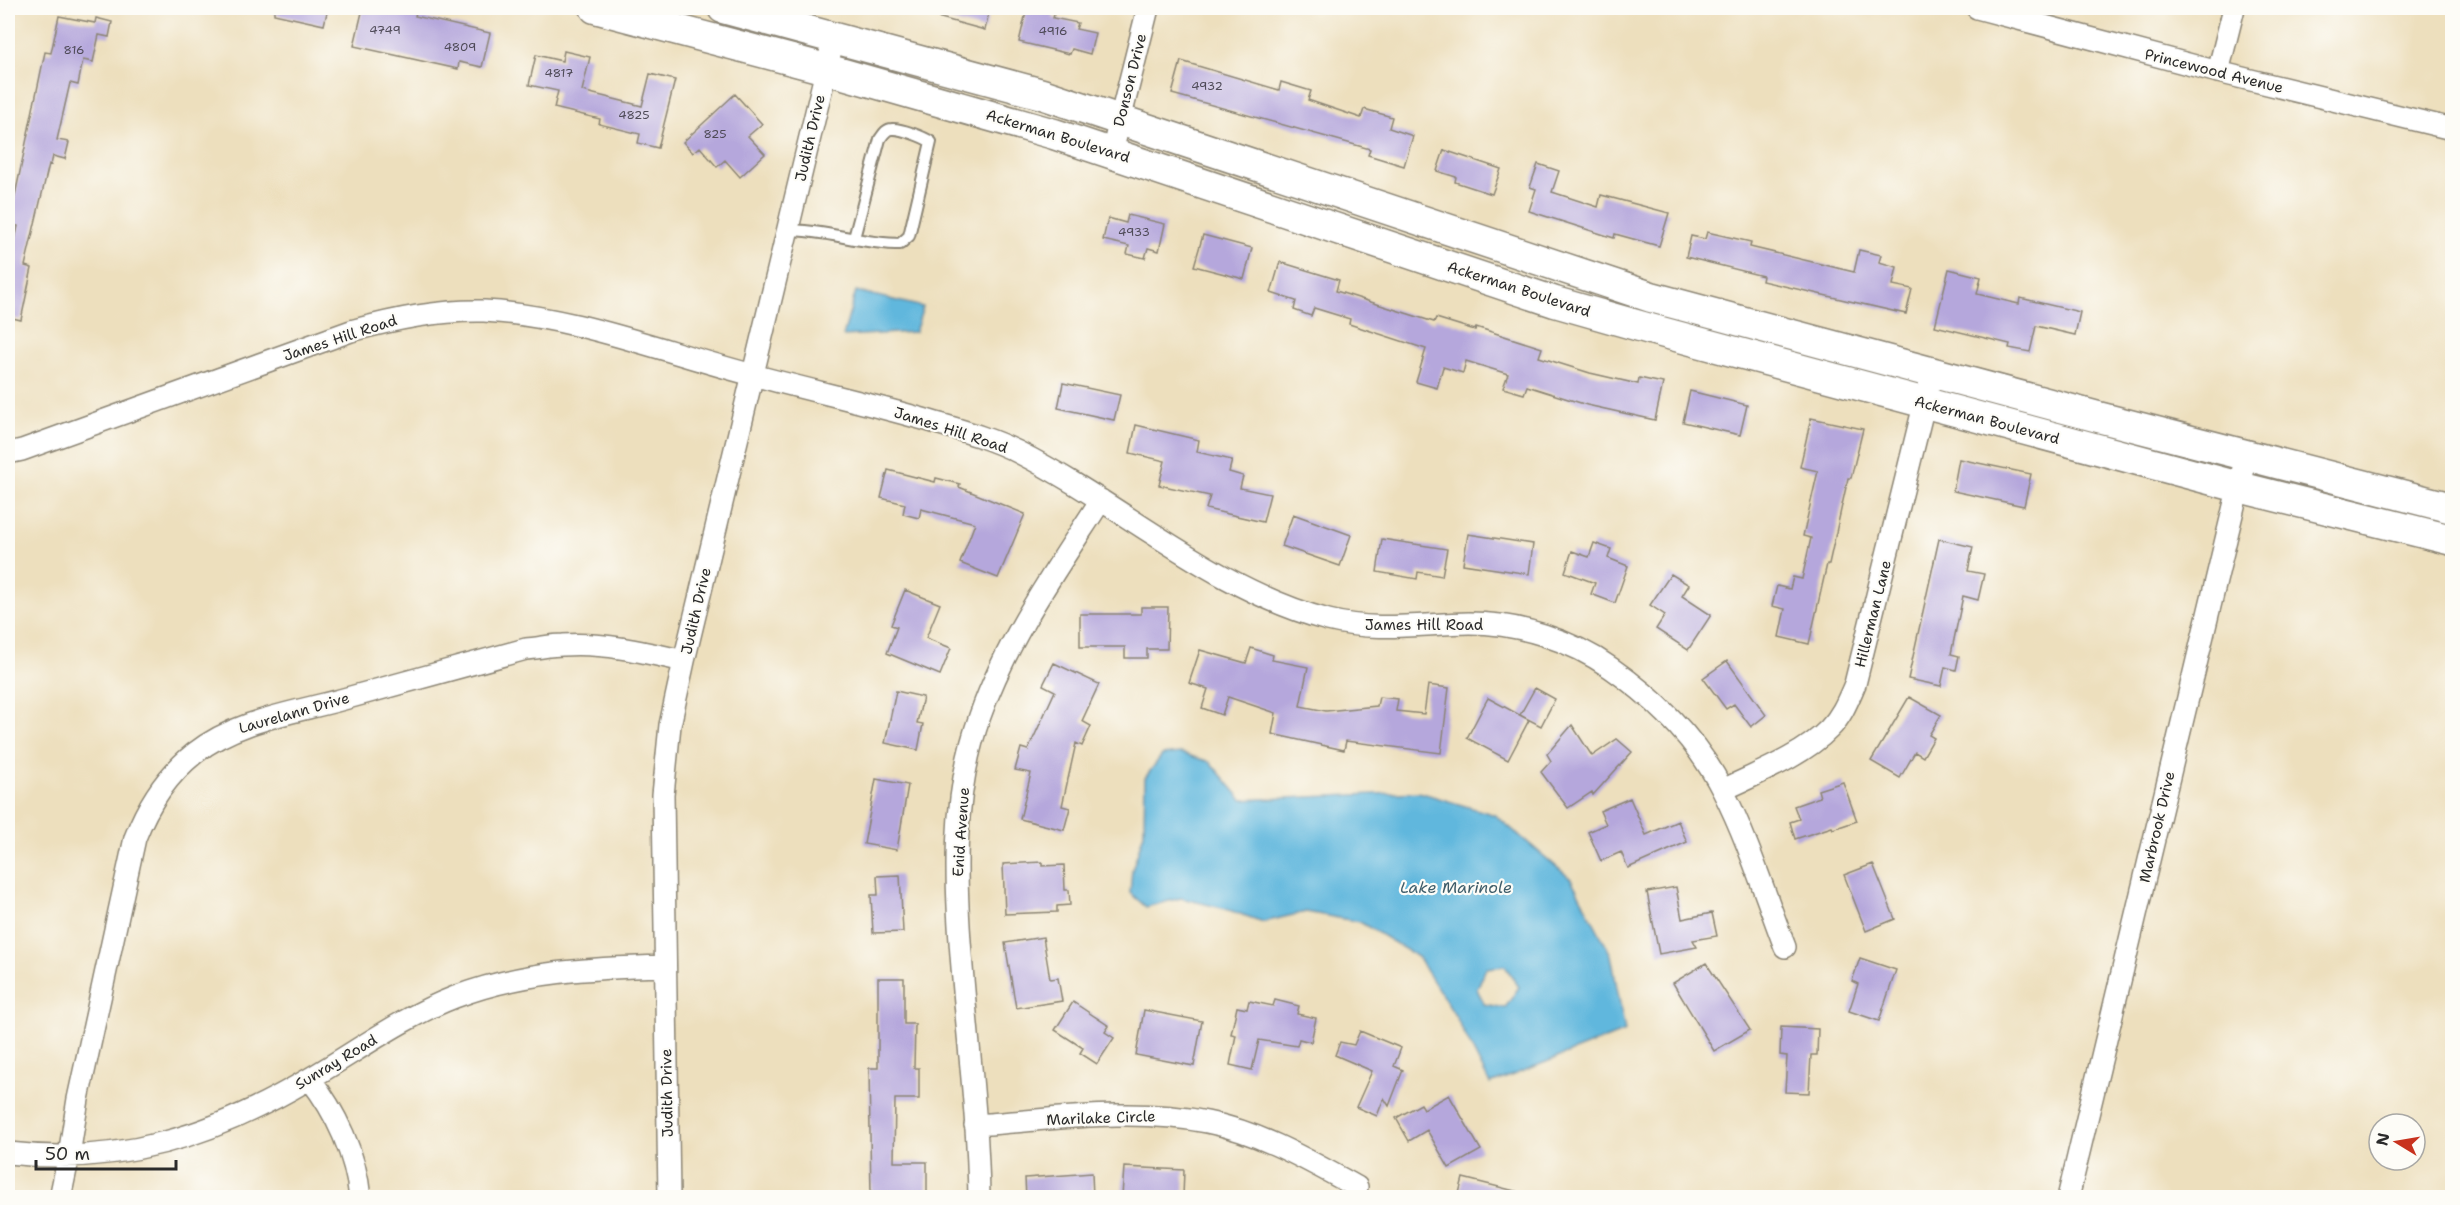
<svg xmlns="http://www.w3.org/2000/svg" width="2460" height="1205" font-family="'Shantell Sans',sans-serif">
	<rect width="100%" height="100%" fill="#fdfcf7"/>
	<filter id="ink" filterUnits="userSpaceOnUse"><feTurbulence type="fractalNoise" baseFrequency=".0167" numOctaves="2"/><feDisplacementMap in="SourceGraphic" scale="12" xChannelSelector="R" yChannelSelector="G"/><feConvolveMatrix kernelMatrix="1 2 1 2 8 2 1 2 1" color-interpolation-filters="sRGB"/></filter>
	<filter id="wash" filterUnits="userSpaceOnUse"><feTurbulence type="fractalNoise" baseFrequency=".008" numOctaves="4" result="noise"/><feDisplacementMap in="SourceGraphic" scale="24" xChannelSelector="R" yChannelSelector="G"/><feGaussianBlur stdDeviation="1.35" result="paint"/><feColorMatrix in="noise" values="0 0 0 0 0 0 0 0 0 0 0 0 0 0 0 0 0 1.4 0 .05"/><feComposite in="paint" operator="in"/></filter>
	<g filter="url(#wash)">
		<rect width="100%" height="100%" fill="#eddfbd"/>
		<path fill="#60b7dd" stroke="#467184" stroke-width="1.5" fill-rule="evenodd" d="M856,291L923,307L915,332L843,336Z
			M1181,753L1210,762L1242,800L1419,792L1495,815L1571,879L1611,955L1625,1031L1490,1084L1456,1017L1418,957L1360,922L1306,912L1263,922L1226,909L1181,898L1146,907L1130,893L1132,870L1144,833L1145,778L1162,755ZM1505,966L1519,987L1505,1008L1484,1004L1477,989L1486,968Z"/>
		<g id="blocks">
			<path fill="#b5a7dc" d="M274,8H328L324,25L274,14Z
				M363,8L389,14L391,8H417L415,16L490,33L482,67L459,62L458,69L354,46Z
				M927,8H990L985,30L926,14Z
				M1027,8H1056L1053,18L1078,23L1076,29L1095,33L1090,54L1072,49L1070,54L1019,42Z
				M59,16L95,23L96,18L112,22L109,37L99,35L93,62L83,60L78,85L70,83L57,140L69,142L65,159L53,156L51,165L49,164L25,266L32,268L21,320L8,317V262L10,263L18,226L9,224L45,52L51,53Z
				M564,51L590,57L582,91L642,106L650,74L675,80L658,148L638,143L640,134L599,124L600,119L554,108L558,91L529,85L536,55L562,61Z
				M1181,61L1279,90L1281,82L1311,91L1308,100L1361,118L1364,109L1392,117L1389,128L1413,136L1404,166L1368,155L1370,149L1172,94Z
				M735,94L762,124L748,136L765,154L740,177L725,160L717,167L700,147L693,153L683,142Z
				M1444,150L1501,169L1492,194L1455,182L1456,177L1437,171Z
				M1538,164L1559,171L1552,192L1598,207L1601,195L1669,213L1659,246L1615,234L1614,238L1529,211L1536,189L1530,187Z
				M1128,215L1165,224L1159,251L1148,248L1145,258L1127,254L1129,246L1103,240L1108,218L1126,223Z
				M1707,232L1751,242L1750,247L1854,272L1859,250L1881,255L1879,262L1897,267L1893,285L1912,289L1906,314L1762,281L1763,276L1686,257L1691,236L1705,239Z
				M1203,235L1252,248L1244,279L1194,266Z
				M1280,262L1339,280L1336,291L1434,322L1436,318L1475,330L1476,327L1542,348L1539,357L1590,373L1638,384L1639,378L1663,383L1655,420L1587,405L1527,386L1524,394L1503,388L1508,374L1466,361L1463,373L1443,367L1437,388L1416,382L1426,349L1349,324L1350,319L1314,308L1311,316L1294,310L1296,301L1271,293Z
				M1949,269L1981,277L1977,294L2019,304L2020,298L2080,312L2075,335L2036,326L2030,352L2009,348L2010,344L1935,326Z
				M1063,383L1120,395L1114,420L1058,408Z
				M1690,391L1747,405L1740,435L1683,422Z
				M1811,418L1863,429L1851,478H1848L1829,564H1827L1809,644L1779,637L1785,609L1772,606L1777,586L1790,589L1793,577L1802,579L1811,538L1803,536L1818,471L1800,467Z
				M1136,425L1199,440L1197,452L1232,460L1229,472L1243,476L1240,488L1270,494L1263,522L1206,509L1210,496L1159,485L1165,461L1130,453Z
				M1959,459L2031,474L2024,506L1953,491Z
				M888,470L935,482L936,478L960,484L959,487L1025,514L998,578L960,563L975,523L921,509L919,518L903,514L905,504L881,498Z
				M1293,514L1351,535L1340,566L1282,546Z
				M1468,534L1533,544L1529,574L1463,564Z
				M1382,539L1447,549L1442,576L1418,572L1417,579L1377,572Z
				M1939,539L1973,547L1968,571L1984,574L1978,600L1963,596L1951,654L1959,656L1956,670L1945,667L1941,686L1908,679Z
				M1594,543L1611,549L1608,558L1628,566L1615,603L1591,594L1595,583L1565,572L1572,551L1589,557Z
				M1671,574L1689,585L1682,596L1711,615L1688,650L1656,629L1665,615L1650,605Z
				M905,590L940,604L926,638L951,648L940,675L887,653L897,627L891,625Z
				M1141,607H1168L1167,649H1147V658H1125V647H1080V614H1141Z
				M1251,648L1273,655L1272,660L1308,667L1300,706L1326,711L1377,706L1379,697L1398,699L1396,711L1424,714L1428,685L1449,688L1441,753L1346,741L1344,750L1272,734L1276,713L1228,697L1222,715L1202,708L1208,689L1189,683L1200,650L1246,663Z
				M1727,661L1766,715L1751,727L1734,704L1726,709L1703,678Z
				M1054,663L1099,684L1082,721L1091,726L1082,746L1076,743L1062,806L1070,808L1064,830L1020,819L1031,773L1015,770L1021,748L1028,750L1055,691L1043,685Z
				M1535,688L1555,699L1541,726L1520,715Z
				M896,691L923,697L917,723L923,724L918,750L885,743Z
				M1909,697L1941,715L1929,735L1934,738L1923,757L1915,752L1900,778L1871,761Z
				M1488,698L1529,720L1508,760L1467,738Z
				M1572,725L1592,756L1617,739L1632,752L1593,795L1592,792L1568,808L1541,772L1551,761L1547,754Z
				M876,779L908,785L897,850L864,844Z
				M1843,782L1857,821L1833,829L1832,827L1795,839L1790,822L1799,819L1794,806L1820,797L1818,790Z
				M1630,798L1646,835L1678,821L1687,842L1628,868L1621,852L1601,861L1588,832L1606,824L1600,811Z
				M1042,862V866L1064,865L1065,890H1069L1070,905L1057,906V912L1005,914L1003,864Z
				M1873,864L1895,919L1866,931L1844,875Z
				M900,875L903,932L873,933L871,895H878L877,876Z
				M1676,887L1682,919L1712,913L1717,936L1693,940L1697,947L1659,954L1647,892Z
				M1043,937L1050,979L1058,978L1062,1001L1016,1008L1005,943Z
				M1860,958L1896,970L1879,1021L1849,1011L1858,984L1852,981Z
				M1706,963L1750,1030L1714,1051L1673,983Z
				M878,978H904V1024H915L914,1068H919V1099H895L894,1162H927V1194L871,1197L869,1068H878Z
				M1275,1000L1299,1006L1297,1014L1316,1018L1311,1042L1299,1039L1297,1046L1259,1040L1252,1070L1230,1065L1236,1035L1231,1034L1237,1007L1247,1009L1249,1001L1273,1006Z
				M1073,1002L1109,1026L1105,1032L1114,1038L1097,1064L1080,1053L1083,1048L1055,1030Z
				M1144,1010L1202,1021L1194,1066L1136,1055Z
				M1781,1027L1818,1029L1817,1055H1811L1809,1093L1785,1092L1787,1056L1780,1055Z
				M1360,1031L1401,1048L1394,1066L1403,1070L1389,1106L1384,1098L1377,1116L1356,1107L1372,1071L1335,1055L1340,1042L1354,1045Z
				M1449,1095L1481,1150L1449,1168L1427,1130L1409,1141L1396,1118L1421,1104L1424,1109Z
				M1124,1167L1184,1170L1183,1197L1122,1196Z
				M1092,1173L1093,1197H1026L1025,1178Z
				M1463,1178L1519,1192L1518,1197H1458Z"/>
		</g>
	</g>
	<g filter="url(#ink)">
		<use href="#blocks" fill-opacity="0" stroke="#8c8574" stroke-width="1.5"/>
		<g fill="none" stroke-linecap="round" stroke-linejoin="round">
			<g stroke="#8c8574" stroke-width="14">
				<path id="lane" d="M788,230C826,230 862,244 900,244L909,236L931,142C924,137 900,128 892,129C886,129 883,135 880,139L854,238"/>
			</g>
			<g stroke="#8c8574" stroke-width="24">
				<path id="street" d="M1977,8L2218,72L2452,129
					M2218,72L2234,8
					M1112,152L1148,8
					M8,453L22,450L351,331C395,319 438,310 484,311C571,315 668,353 753,375C809,390 867,403 923,419C956,429 988,437 1018,452C1123,505 1213,589 1328,620C1375,632 1421,624 1469,623C1519,623 1571,640 1611,668C1657,700 1698,741 1723,791C1748,840 1765,895 1785,947
					M1723,790C1756,774 1803,756 1829,729C1842,716 1848,700 1855,684L1928,389
					M310,1079C336,1112 356,1155 360,1198
					M975,1125C1051,1120 1131,1107 1207,1122C1260,1132 1309,1161 1357,1187
					M8,1153C120,1166 213,1136 309,1079C357,1051 403,1017 455,997C523,971 593,968 665,966
					M60,1198L69,1155L78,1099L135,838C148,804 166,776 195,753C235,721 292,713 340,700C402,683 464,666 526,649C539,648 551,645 563,645C603,642 645,652 684,661
					M669,1198L663,795L670,725L684,661L834,37
					M979,1198C978,1121 968,1044 962,967C955,884 951,797 980,716C1008,637 1056,570 1101,500
					M2068,1198L2246,456"/>
			</g>
			<g stroke="#8c8574" stroke-width="33">
				<path id="secondary" d="M595,8L826,69L1054,134L1555,302L1650,329L2239,487L2452,540
					M723,8L1042,94L1651,297L2098,417L2452,508"/>
			</g>
			<use href="#lane" stroke="#fff" stroke-width="10"/>
			<use href="#street" stroke="#fff" stroke-width="21"/>
			<use href="#secondary" stroke="#fff" stroke-width="30"/>
		</g>
	</g>
	<g text-anchor="middle" dominant-baseline="central" stroke-width="4.5" stroke-linejoin="round" paint-order="stroke">
		<g font-size="12" fill="#4e4a57">
			<text x="385" y="30">4749</text>
			<text x="1053" y="31">4916</text>
			<text x="460" y="47">4809</text>
			<text x="74" y="50">816</text>
			<text x="559" y="73">4817</text>
			<text x="1207" y="86">4932</text>
			<text x="634" y="115">4825</text>
			<text x="715" y="134">825</text>
			<text x="1134" y="232">4933</text>
		</g>
		<g font-size="15" fill="#2b2b2b" stroke="#fdfcf7">
			<text transform="translate(2214 71) rotate(14)">Princewood Avenue</text>
			<text transform="translate(1130 80) rotate(-76)">Donson Drive</text>
			<text transform="translate(1058 136) rotate(17)">Ackerman Boulevard</text>
			<text transform="translate(810 138) rotate(-77)">Judith Drive</text>
			<text transform="translate(1519 289) rotate(18)">Ackerman Boulevard</text>
			<text transform="translate(340 338) rotate(-18)">James Hill Road</text>
			<text transform="translate(1987 420) rotate(15)">Ackerman Boulevard</text>
			<text transform="translate(951 430) rotate(18)">James Hill Road</text>
			<text transform="translate(696 611) rotate(-77)">Judith Drive</text>
			<text transform="translate(1873 614) rotate(-76)">Hillerman Lane</text>
			<text x="1424" y="625">James Hill Road</text>
			<text transform="translate(294 713) rotate(-16)">Laurelann Drive</text>
			<text transform="translate(2157 827) rotate(-77)">Marbrook Drive</text>
			<text transform="translate(961 832) rotate(-86)">Enid Avenue</text>
			<text transform="translate(336 1062) rotate(-31)">Sunray Road</text>
			<text transform="translate(667 1093) rotate(-91)">Judith Drive</text>
			<text transform="translate(1101 1118) rotate(-2)">Marilake Circle</text>
		</g>
		<g font-size="16" font-style="italic" fill="#3e5c69" stroke="#fdfcf7">
			<text x="1456" y="887">Lake Marinole</text>
		</g>
	</g>
	<rect width="2460" height="1205" fill="none" stroke="#fdfcf7" stroke-width="30"/>
	<g transform="translate(2397 1142) rotate(281)"><circle r="28" fill="#fdfcf7" stroke="#a9a8a5" stroke-width="1.5"/>
	<path d="M0-4.5L10 22L0 15L-10 22Z" fill="#c8321e"/>
	<text y="-9" font-size="16" font-weight="bold" text-anchor="middle" fill="#2b2b2b">N</text>
	</g>
	<path d="M36 1160v9h140v-9" fill="none" stroke="#2b2b2b" stroke-width="3"/>
	<text x="45" y="1160" font-size="18" fill="#2b2b2b" stroke="#fdfcf7" stroke-width="4.5" paint-order="stroke">50 m</text>
</svg>
